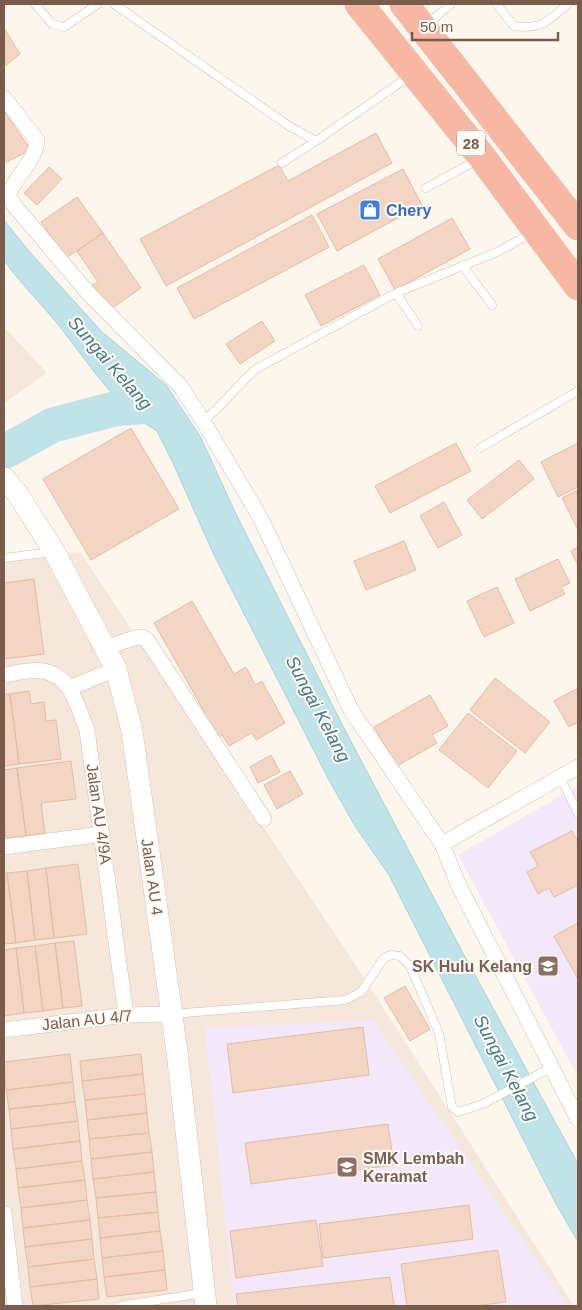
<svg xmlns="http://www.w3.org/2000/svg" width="582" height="1310" font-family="Arial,sans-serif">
	<rect width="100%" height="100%" fill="#fdf6ec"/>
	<path fill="#f5e8da" d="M4,327L47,373L4,403Z
		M80,552L365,979L574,1306H4V560Z"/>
	<path fill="#f3e8fa" d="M578,786V1077L458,855Z
		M373,1020L568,1306H234L205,1028Z"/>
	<path fill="#bfe3e8" stroke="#a5d3da" d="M4,220L28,250L102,332L166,385L200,436L237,516L347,734L464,955L578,1164V1242L555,1202L389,875L355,826L330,782L214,555L173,463L157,431L130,414L99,378L57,323L15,275L4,260Z"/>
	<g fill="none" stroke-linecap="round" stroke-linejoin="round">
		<path stroke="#bfe3e8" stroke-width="35" d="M4,452L53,425L114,409L149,406"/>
	</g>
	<path fill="#f3d5c3" stroke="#e6bba3" d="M4,28L20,54L4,67Z
		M4,111L31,150L4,163Z
		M376,133L392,163L166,286L140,239L279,165L288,181Z
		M49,167L62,179L37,205L24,193Z
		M403,169L422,205L337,251L317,214Z
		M77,197L103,233L66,258L41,222Z
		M312,215L329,247L194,319L177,288Z
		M452,218L470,249L395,290L378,259Z
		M103,233L141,288L108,311L91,286L98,282L77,251Z
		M364,265L380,295L321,326L305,295Z
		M262,321L275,341L240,364L226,344Z
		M131,428L179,509L91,560L43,479Z
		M456,443L471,471L390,513L375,486Z
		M578,443V487L558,497L541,462Z
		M519,460L534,479L482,519L467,500Z
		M578,490V530L562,498Z
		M444,502L462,535L438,548L420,516Z
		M404,541L416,570L366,590L354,561Z
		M578,547V565L571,551Z
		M558,559L570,583L561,587L565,594L530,611L515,579Z
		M34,579L44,654L4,659V583Z
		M497,587L514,623L484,637L467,601Z
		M192,601L234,674L246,667L255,685L262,681L285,723L256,740L252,733L229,746L222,735L215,739L202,715L205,713L154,623Z
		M495,678L550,722L525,753L470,710Z
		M578,688V722L569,727L554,701Z
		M29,691L31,704L44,702L46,721L56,720L61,759L19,764L10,694Z
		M4,694H10L19,764L4,766Z
		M430,695L448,726L432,735L437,743L397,766L374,727Z
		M468,713L517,751L488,788L439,750Z
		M271,755L280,772L258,783L250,767Z
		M71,761L76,799L41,803L45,833L26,836L17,768Z
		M17,768L26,836L6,838L4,819V770Z
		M290,771L303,794L277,809L264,785Z
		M572,831L578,842V885L554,897L549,888L538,894L527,872L538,866L530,852Z
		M78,864L87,934L54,938L46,868Z
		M46,868L54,938L35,940L27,871Z
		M27,871L35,940L16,943L7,873Z
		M4,873H7L16,943L4,944Z
		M578,923V979L554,936Z
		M74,941L82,1006L63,1008L55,943Z
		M55,943L63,1008L43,1011L35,946Z
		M35,946L43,1011L24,1013L16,948Z
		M16,948L24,1013L4,1016V950Z
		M405,986L430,1029L410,1041L384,998Z
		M363,1027L369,1075L233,1093L227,1044Z
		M70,1054L73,1082L6,1090L4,1062Z
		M141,1054L143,1074L82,1081L80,1061Z
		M143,1074L145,1094L85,1100L82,1081Z
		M73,1082L75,1102L9,1109L6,1090Z
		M145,1094L147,1113L87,1120L85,1100Z
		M75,1102L78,1121L11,1129L9,1109Z
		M147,1113L149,1133L89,1139L87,1120Z
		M78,1121L80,1141L13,1149L11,1129Z
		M388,1124L394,1165L251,1184L245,1143Z
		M149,1133L152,1152L91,1159L89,1139Z
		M80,1141L82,1161L16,1169L13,1149Z
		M152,1152L154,1172L93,1179L91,1159Z
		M82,1161L85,1180L18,1188L16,1169Z
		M154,1172L156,1192L96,1198L93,1179Z
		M85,1180L87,1200L21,1208L18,1188Z
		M156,1192L158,1212L98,1218L96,1198Z
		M87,1200L90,1220L23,1228L21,1208Z
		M469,1205L473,1239L323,1258L319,1224Z
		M158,1212L160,1231L100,1238L98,1218Z
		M90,1220L92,1239L25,1247L23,1228Z
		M316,1220L323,1266L236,1278L230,1231Z
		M160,1231L163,1251L102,1258L100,1238Z
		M92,1239L94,1259L28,1267L25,1247Z
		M498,1250L506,1302L475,1306H407L401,1264Z
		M163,1251L165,1270L104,1277L102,1258Z
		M94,1259L97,1279L30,1287L28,1267Z
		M165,1270L167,1290L107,1297L104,1277Z
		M390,1277L394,1306H238L236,1294Z
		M97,1279L99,1299L33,1306L30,1287Z"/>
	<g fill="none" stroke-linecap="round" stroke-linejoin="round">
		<g stroke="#d1beb0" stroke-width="9">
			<path id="lane" d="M35,4L52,24L64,27L98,4
				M114,4L289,126L316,141L411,75
				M496,4L514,26C542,30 548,21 568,4
				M426,25L451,4
				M282,163L316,141
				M426,188L479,159
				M462,265L492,305
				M396,293L418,326
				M203,421C223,406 237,385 256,369L396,293L497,252L532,233
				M480,448L578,391
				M4,558L52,552
				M560,777L578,813
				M172,1014L345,1000L361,992L384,958L391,955L400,956L410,966L439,1033L452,1107L458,1112L483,1104L552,1067
				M119,1306L203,1293"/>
		</g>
		<g stroke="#d1beb0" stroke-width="16">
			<path id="street" d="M4,98L37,140C36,160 16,176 8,195L13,204L89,294L181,387L203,421L260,517L351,710L442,844L459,886L578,1119
				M105,648L137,637H142L147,640L264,819
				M4,675C16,673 31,669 43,671C72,676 77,706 87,730L126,1015
				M69,688L116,669
				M442,844L578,767
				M4,847L102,834
				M4,1030L126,1015L171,1014
				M4,1213L15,1306"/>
		</g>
		<g stroke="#d6c0b0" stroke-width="22">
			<path id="secondary" d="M4,478L17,493L54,551L116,669L132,731L177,1052L206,1306"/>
		</g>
		<g stroke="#dad1cd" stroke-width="29">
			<path id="highway" d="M359,4L482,157L578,286
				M404,4L578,226"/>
		</g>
		<use href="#lane" stroke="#fff" stroke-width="8"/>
		<use href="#street" stroke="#fff" stroke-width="15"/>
		<use href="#secondary" stroke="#fff" stroke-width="21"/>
		<use href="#highway" stroke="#f7b7a3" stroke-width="28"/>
	</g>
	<defs>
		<g id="shop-square" transform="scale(1.125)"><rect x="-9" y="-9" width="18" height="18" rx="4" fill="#3f7fe0" stroke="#fffaf3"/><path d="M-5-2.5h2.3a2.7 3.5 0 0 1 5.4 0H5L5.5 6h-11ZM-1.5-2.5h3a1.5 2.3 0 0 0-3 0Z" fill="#fff"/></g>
		<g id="school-square" transform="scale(1.125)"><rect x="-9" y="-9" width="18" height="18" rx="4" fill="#8d6e63" stroke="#fffaf3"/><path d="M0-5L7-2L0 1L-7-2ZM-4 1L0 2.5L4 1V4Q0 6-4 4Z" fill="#fff"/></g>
	</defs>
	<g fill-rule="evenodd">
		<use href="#shop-square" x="370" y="210"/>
		<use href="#school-square" x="548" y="966"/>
		<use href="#school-square" x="347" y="1167"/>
	</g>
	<g text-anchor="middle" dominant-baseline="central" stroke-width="4" stroke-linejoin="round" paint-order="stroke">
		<rect fill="#fffaf3" stroke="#a28b7f" stroke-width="1" x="457" y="130.5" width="28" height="25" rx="4"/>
		<g font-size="15" font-weight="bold" fill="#7a5c4d">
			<text x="471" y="143">28</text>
		</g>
		<g font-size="16" font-weight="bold" fill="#366cbe" stroke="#fffaf3" text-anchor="start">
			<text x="386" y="210">Chery</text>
		</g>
		<g font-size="16" fill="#7a5c4d" stroke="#fffaf3">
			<text transform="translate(99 814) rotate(82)">Jalan AU 4/9A</text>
			<text transform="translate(152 877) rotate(82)">Jalan AU 4</text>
			<text transform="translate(87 1020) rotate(-6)">Jalan AU 4/7</text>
		</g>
		<g font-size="16" font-weight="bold" fill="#785e54" stroke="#fffaf3" text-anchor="end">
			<text x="532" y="966">SK Hulu Kelang</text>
			<text x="363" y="1158" text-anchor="start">SMK Lembah<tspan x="363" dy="18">Keramat</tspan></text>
		</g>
		<g font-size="18" font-style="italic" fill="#437c86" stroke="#fffaf3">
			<text transform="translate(110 363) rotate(49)">Sungai Kelang</text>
			<text transform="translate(318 709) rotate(62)">Sungai Kelang</text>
			<text transform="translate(506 1068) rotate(62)">Sungai Kelang</text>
		</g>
	</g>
	<rect width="582" height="1310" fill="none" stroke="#7a5c4d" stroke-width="10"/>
	<path d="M412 32v8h146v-8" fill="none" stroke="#7a5c4d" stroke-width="2.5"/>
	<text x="420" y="32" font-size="15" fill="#7a5c4d" stroke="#fffaf3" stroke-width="4" paint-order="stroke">50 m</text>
</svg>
